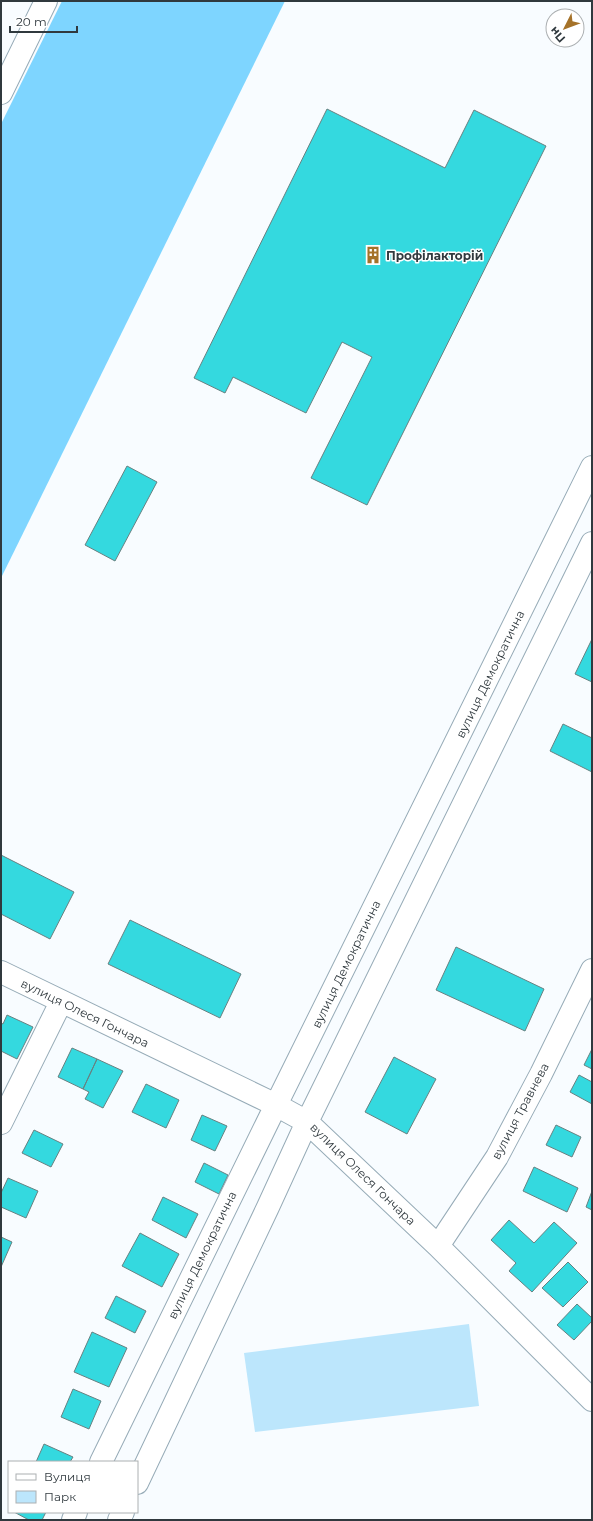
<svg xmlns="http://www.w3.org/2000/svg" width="593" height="1521" font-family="Montserrat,sans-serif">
	<rect width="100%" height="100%" fill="#f8fcff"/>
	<path fill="#bce6fc" d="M469,1324L479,1406L255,1432L244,1353Z"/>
	<path fill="#7ed5ff" d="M62,1H285L1,578V124Z"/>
	<path fill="#34d9df" stroke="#678181" d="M327,109L445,168L474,110L546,146L367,505L311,478L372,357L342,342L306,413L233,377L225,393L194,378Z
		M127,466L157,482L115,561L85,545Z
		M592,639V682L575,674Z
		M563,724L592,738V772L550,751Z
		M1,855L74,892L50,939L1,914Z
		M130,920L241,974L220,1018L108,964Z
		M456,947L544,989L525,1031L436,990Z
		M7,1015L33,1027L17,1059L1,1051V1023L3,1024Z
		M72,1048L97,1059L83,1089L58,1077Z
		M592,1049V1069L584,1065Z
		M394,1057L436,1079L407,1134L365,1112Z
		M97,1059L123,1071L103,1108L85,1099L89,1092L83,1089Z
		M579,1075L592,1082V1104L570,1092Z
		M146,1084L179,1100L166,1128L132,1112Z
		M202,1115L227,1126L215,1151L191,1140Z
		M556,1125L581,1137L572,1157L546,1145Z
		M34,1130L63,1144L51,1167L22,1153Z
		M204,1163L228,1175L219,1194L195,1182Z
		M534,1167L578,1188L567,1212L523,1191Z
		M8,1178L38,1191L26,1218L1,1207V1193Z
		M592,1191V1210L586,1207Z
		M163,1197L198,1214L186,1238L152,1220Z
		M509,1220L534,1243L554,1222L577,1243L532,1292L509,1271L516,1263L491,1240Z
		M140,1233L179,1254L162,1287L122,1266Z
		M1,1237L12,1242L1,1267Z
		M568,1262L588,1282L563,1307L542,1288Z
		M116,1296L146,1311L135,1333L105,1318Z
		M577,1304L592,1318V1321L574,1340L557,1325Z
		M92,1332L127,1348L109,1387L74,1372Z
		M73,1389L101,1401L89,1429L61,1417Z
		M44,1444L73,1457L70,1462H36Z
		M14,1512H46L42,1520H29Z"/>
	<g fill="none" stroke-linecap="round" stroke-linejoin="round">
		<g stroke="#96abb7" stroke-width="24">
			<path id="minor" d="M1,93L46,1
				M1,972L276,1105L307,1122L438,1246L592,1400
				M1,1123L61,1002
				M438,1246L497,1157L541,1074L592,970
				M101,1462L276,1105L592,467
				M137,1483L268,1207L307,1122L592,543
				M73,1520L76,1512
				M119,1520L123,1512"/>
		</g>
		<use href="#minor" stroke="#fff" stroke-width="22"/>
	</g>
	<defs>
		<g id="building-bare" transform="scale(1.38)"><path d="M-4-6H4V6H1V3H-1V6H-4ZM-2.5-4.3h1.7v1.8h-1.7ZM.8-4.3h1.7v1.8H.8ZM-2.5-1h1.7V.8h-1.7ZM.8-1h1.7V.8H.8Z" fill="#a57229" stroke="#fff" stroke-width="2.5" paint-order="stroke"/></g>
	</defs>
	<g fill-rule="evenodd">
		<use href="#building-bare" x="373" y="255"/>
	</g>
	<g text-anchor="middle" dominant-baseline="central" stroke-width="3" stroke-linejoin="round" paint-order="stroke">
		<g font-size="12" font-weight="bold" fill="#30393e" stroke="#fff" text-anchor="start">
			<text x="386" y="255">Профілакторій</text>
		</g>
		<g font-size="12" fill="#30393e" stroke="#fff">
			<text transform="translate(490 674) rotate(-64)">вулиця Демократична</text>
			<text transform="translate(346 964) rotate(-64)">вулиця Демократична</text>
			<text transform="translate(85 1013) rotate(26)">вулиця Олеся Гончара</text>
			<text transform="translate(520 1111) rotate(-62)">вулиця Травнева</text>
			<text transform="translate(363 1174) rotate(44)">вулиця Олеся Гончара</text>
			<text transform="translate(202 1255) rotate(-64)">вулиця Демократична</text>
		</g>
	</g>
	<rect width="593" height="1521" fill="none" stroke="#30393e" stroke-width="4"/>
	<rect x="8" y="1461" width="130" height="52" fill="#ffffff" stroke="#acb0b2"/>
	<rect x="16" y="1474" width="20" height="6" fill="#ffffff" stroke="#acb0b2"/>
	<text x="44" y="1481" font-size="12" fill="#30393e">Вулиця</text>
	<rect x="16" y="1491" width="20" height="12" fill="#bce6fc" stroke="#acb0b2"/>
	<text x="44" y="1501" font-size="12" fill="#30393e">Парк</text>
	<g transform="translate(565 28) rotate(228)"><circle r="19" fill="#ffffff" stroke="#acb0b2"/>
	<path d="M0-3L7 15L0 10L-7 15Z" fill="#a57229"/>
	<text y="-6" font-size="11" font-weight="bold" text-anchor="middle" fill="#30393e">Пн</text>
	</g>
	<path d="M10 26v6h67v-6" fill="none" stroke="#30393e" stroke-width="2"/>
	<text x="16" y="26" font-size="12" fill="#30393e" stroke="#ffffff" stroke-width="3" paint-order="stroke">20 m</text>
</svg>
